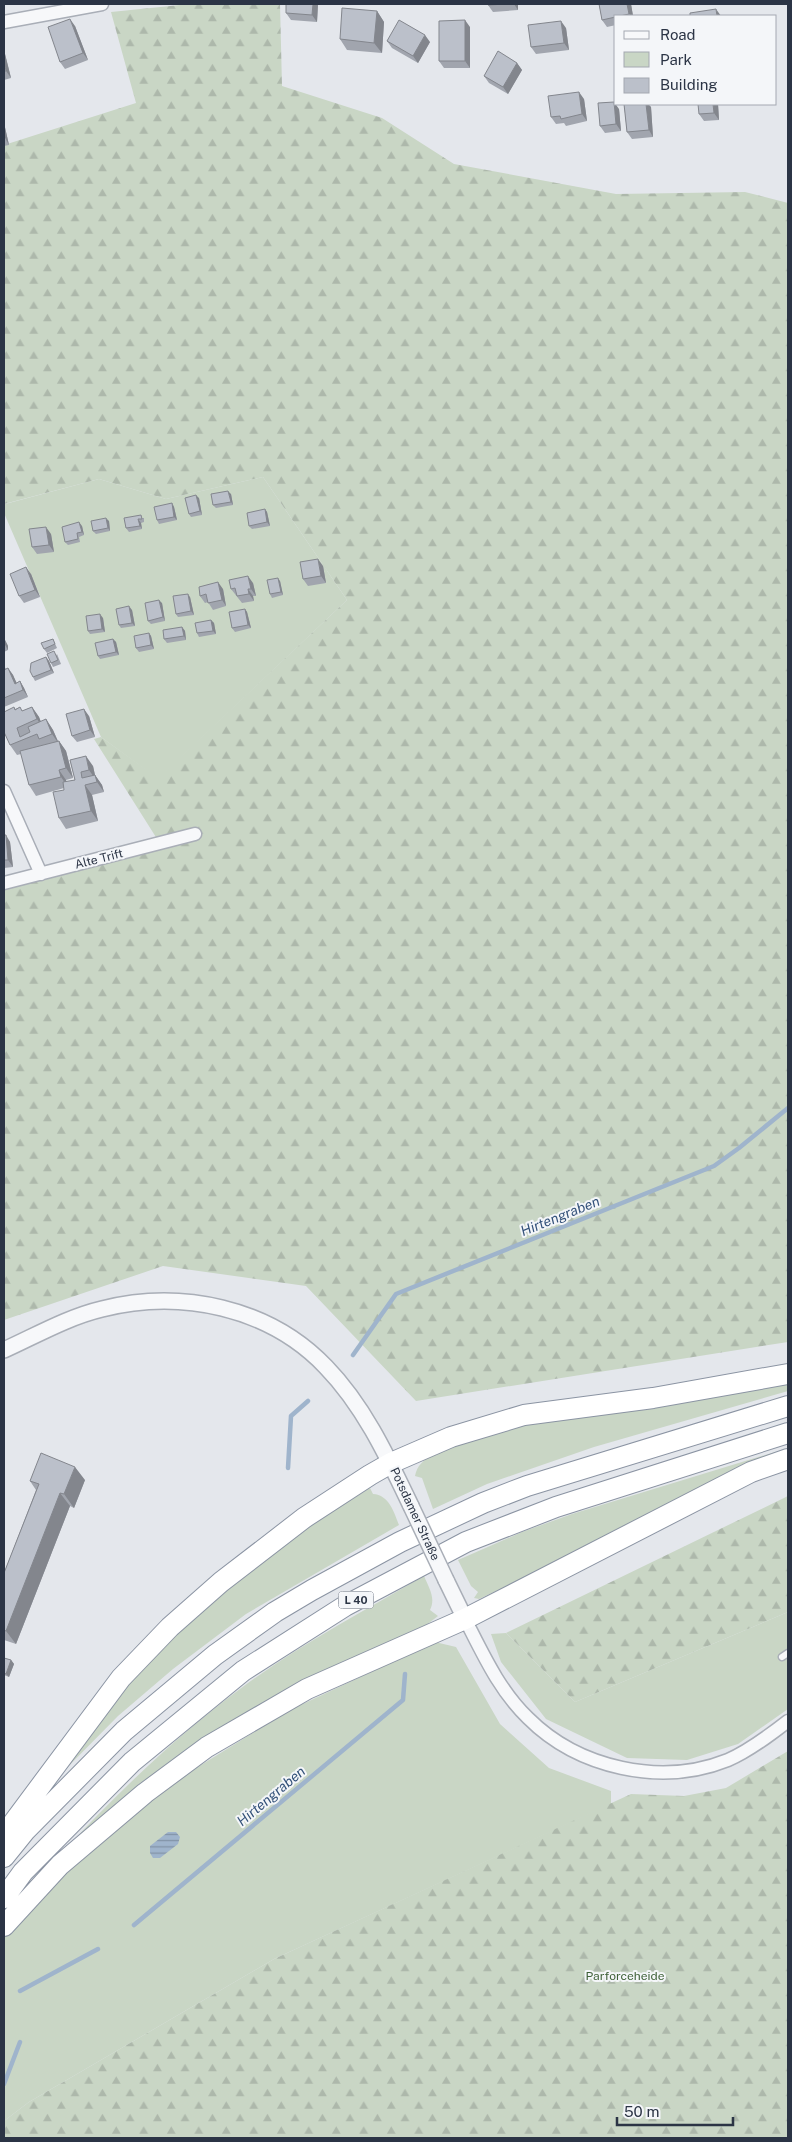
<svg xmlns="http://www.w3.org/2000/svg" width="792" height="2142" font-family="'Public Sans',sans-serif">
	<defs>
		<pattern id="forest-firs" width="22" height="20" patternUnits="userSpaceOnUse" patternTransform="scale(1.25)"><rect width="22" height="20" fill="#c9d6c5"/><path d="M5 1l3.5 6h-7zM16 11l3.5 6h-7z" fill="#adb8ab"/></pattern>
		<pattern id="water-rules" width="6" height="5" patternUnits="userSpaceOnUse" patternTransform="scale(1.25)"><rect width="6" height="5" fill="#9fb4cc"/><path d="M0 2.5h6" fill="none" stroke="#8293a7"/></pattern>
	</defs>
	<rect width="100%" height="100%" fill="#e4e7ec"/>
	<path fill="#c9d6c5" d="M263,477L347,600L158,779L101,737L4,513L5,504L99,479L166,499Z
		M788,1382V1391L594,1447L487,1484L433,1509L422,1478L415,1476C417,1465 424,1460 433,1454L518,1423Z
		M788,1448V1454L479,1599L474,1598L478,1592L471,1586L458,1560L522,1532L572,1514Z
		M370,1488L373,1494C389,1495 394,1512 399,1525L246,1614L173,1669L118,1716L50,1785L139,1668L271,1550Z
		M424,1576C429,1588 436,1598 430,1610L438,1616L421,1629L317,1677L59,1856C115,1795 174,1738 240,1689C297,1646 362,1612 424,1576Z
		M788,1612V1709L738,1744L687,1760L627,1758L546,1719L501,1662L491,1634L506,1633L575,1702Z
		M435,1642L456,1647L500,1724L549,1768L611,1791V1804L274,1959L29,2102L4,2121V1936L9,1929L99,1842L180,1778L290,1710Z"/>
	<path fill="url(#forest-firs)" d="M190,4H280L282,86L382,118L454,164L616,194L745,192L788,203V1342L416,1401L306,1286L163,1266L4,1320V883L159,842L94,739L101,737L158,778L347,600L263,477L166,499L99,479L4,504V145L136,103L111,12Z
		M788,1496V1612L575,1702L506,1633Z
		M788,1751V2138H4V2121L29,2102L274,1959L631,1794L684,1796L726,1788Z"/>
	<path fill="url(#water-rules)" d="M168,1832H176L180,1837L178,1844L160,1858H153L150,1853V1846Z"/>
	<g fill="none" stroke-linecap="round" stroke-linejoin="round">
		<path stroke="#9fb4cc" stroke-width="4.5" d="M353,1355L396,1294L714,1166L739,1148L788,1108
			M288,1468L291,1416L308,1401
			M134,1925L403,1700L405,1674
			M20,1991L98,1949
			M4,2084L20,2042"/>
		<g stroke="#a9aeb7" stroke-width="9">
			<path id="service" d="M782,1657L788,1653"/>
		</g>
		<g stroke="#a9aeb7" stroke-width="15">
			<path id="minor" d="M4,22L102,4
				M4,791L41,874
				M4,883L195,834
				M465,1619C483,1654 499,1690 528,1718C578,1768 661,1787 728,1760C749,1751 770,1735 788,1721"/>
		</g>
		<g stroke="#a9aeb7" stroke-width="18">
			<path id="tertiary" d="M4,1350C35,1336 68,1317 102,1309C180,1289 269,1307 326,1367C364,1406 388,1458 411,1506
				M446,1580L465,1619"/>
		</g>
		<g stroke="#8b94a3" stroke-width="22">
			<path id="trunk" d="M4,1835L121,1678L170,1627L221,1582L304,1518L370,1475L391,1463L451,1437L524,1415L653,1398L788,1374
				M4,1857L25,1831L124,1731L215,1655L275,1612L312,1590L400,1542L483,1503L527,1486L788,1406
				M4,1898L23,1872L132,1762L243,1671L345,1606L466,1542L556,1507L788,1433
				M4,1926L60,1865L145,1793L207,1747L307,1689L465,1619L751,1472L788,1459"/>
		</g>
		<use href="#service" stroke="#f7f8fa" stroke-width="6"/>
		<use href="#minor" stroke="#f7f8fa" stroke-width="12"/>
		<use href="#tertiary" stroke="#f7f8fa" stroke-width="15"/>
		<use href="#trunk" stroke="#fff" stroke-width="20"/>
		<g stroke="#a9aeb7" stroke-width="18" stroke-linecap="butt">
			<path id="tertiary-bridge" d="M411,1506L446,1580"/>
		</g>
		<use href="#tertiary-bridge" stroke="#f7f8fa" stroke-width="15"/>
	</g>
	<path fill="#a1a5ae" d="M318,4L317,22L291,20L286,13Z
		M488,4H518V10L493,12L488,5Z
		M599,4H631L633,16H616V25L607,27L602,20Z
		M377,11L384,22L382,53L347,50L340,39Z
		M75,26L88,60L65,69L60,62Z
		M470,27V68H444L439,61Z
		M566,28L569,50L536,54L531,47Z
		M387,41L430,42L418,63L392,48Z
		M4,50L11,78L4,80Z
		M517,63L522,70L508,94L489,83L484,76Z
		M584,99L587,121L566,126L564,123L556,124L551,117Z
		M624,104H648L651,107L653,137L632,139L627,132Z
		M718,104L719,120L704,121L699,114Z
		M619,109L621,131L605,133L600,126Z
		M4,123L9,145L4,146Z
		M231,494L233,505L216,508L213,505Z
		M199,498L202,515L191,517L189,514Z
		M172,503L174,507L177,520L159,524L157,520Z
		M265,509L267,512L270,526L252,529L249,526Z
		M124,518H144V522L141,523L142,529L129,532L126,528Z
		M109,521L110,531L96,534L93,531Z
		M82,526L84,535L79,537L80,542L68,545L65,542Z
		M51,534L54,552L37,554L32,547Z
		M323,566L326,583L308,586L303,579Z
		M31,574L40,597L24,603L19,596Z
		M280,581L283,595L272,598L270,594Z
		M253,583L256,596H253L254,601L242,603L231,589Z
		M223,589L226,606L213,610L208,602L205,603L200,596Z
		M190,597L194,615L178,617L176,614Z
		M162,603L165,621L151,624L148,621Z
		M245,609L247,612L251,628L235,632L232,628Z
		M132,610L135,626L121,628L119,625Z
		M103,618L105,632L90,634L88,631Z
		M211,620L214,623L216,634L199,637L197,633Z
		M182,627L185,631L186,640L167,643L164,639Z
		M149,633L151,636L154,649L139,652L136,648Z
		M4,638L8,646V650L4,652Z
		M53,639L57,648L47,653L44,649Z
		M113,639L116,642L119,655L100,659L98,656Z
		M57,654L61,664L53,667L51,663Z
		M46,657L49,661L54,673L35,681L33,677Z
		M4,666L6,669L8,668L13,675L16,683L20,681L24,688L28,697L4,707Z
		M20,707L22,711L32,707L39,717L41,722L46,719L53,730L58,741H59L66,751L73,778L66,780V782L75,780L70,760L93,766L95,775L102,785L104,792L92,795L98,821L66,829L59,818L64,790V788L36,796L29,785L21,754L17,755L10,745L15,709Z
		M89,716L95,737L77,742L72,736Z
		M4,835L10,842L13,867L4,868Z
		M85,1480L74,1508L70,1506L16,1644L4,1640V1573L36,1490L30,1481Z
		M4,1658L11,1660L14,1664L9,1677L4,1675Z"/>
	<path fill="#83868d" d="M313,4H318L317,22L312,15Z
		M514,4H518V10Z
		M627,4H631L633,16H631L629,14Z
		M716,9L721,16H717Z
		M377,11L384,22L382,53L374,43Z
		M70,19L75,26L88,60L83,53Z
		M465,20L470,27V68L465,61Z
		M561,21L566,28L569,50L564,43Z
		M425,35L430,42L418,63L413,56Z
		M4,50L11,78L6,71L4,62Z
		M517,63L522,70L508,94L503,87Z
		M579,92L584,99L587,121L582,114Z
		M614,102L619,109L621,131L616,124Z
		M646,104H648L651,107L653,137L649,130Z
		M713,104H718L719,120L714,113Z
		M4,123L9,145L4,136Z
		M228,491L231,494L233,505L231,502Z
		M196,495L199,498L202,515L200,511Z
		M172,503L174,507L177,520L174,517Z
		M265,509L267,512L270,526L267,522Z
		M106,518L109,521L110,531L108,528Z
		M138,519L141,523L142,529L140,526Z
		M79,522L82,526L84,535L82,532Z
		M46,527L51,534L54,552L49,545Z
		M318,559L323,566L326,583L321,576Z
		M26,567L31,574L40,597L35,590Z
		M248,576L253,583L256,596L251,589Z
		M278,578L280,581L283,595L281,592Z
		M218,582L223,589L226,606L222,600Z
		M248,589L253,596L254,601L249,594Z
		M188,594L190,597L194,615L191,611Z
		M159,600L162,603L165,621L163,617Z
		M129,606L132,610L135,626L132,623Z
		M245,609L247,612L251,628L248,625Z
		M100,614L103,618L105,632L102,629Z
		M211,620L214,623L216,634L213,631Z
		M182,627L185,631L186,640L184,636Z
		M149,633L151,636L154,649L151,645Z
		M4,638L8,646V650L4,643Z
		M113,639L116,642L119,655L116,652Z
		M46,657L49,661L54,673L51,670Z
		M8,668L13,675L20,690L15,684Z
		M20,681L24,688L28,697L23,690Z
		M32,707L39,717L44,730L37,719Z
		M84,709L89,716L95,737L90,730Z
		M46,719L53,730L59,744L52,734Z
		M59,741L66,751L73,778L66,768Z
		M86,756L93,766L96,780L89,770Z
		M59,770L66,780L68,787L61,777Z
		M95,775L102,785L104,792L97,782Z
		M85,785L92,795L98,821L91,811Z
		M6,835L10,842L13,867L8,860Z
		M75,1467L85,1480L74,1508L64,1494Z
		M60,1493L70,1506L16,1644L6,1631Z
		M11,1660L14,1664L9,1677L6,1674Z"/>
	<path fill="#bbc0ca" stroke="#83868d" d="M286,4H313L312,15L286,13Z
		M488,4H507L488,5Z
		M599,4H627L629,14L602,20Z
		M342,8L377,11L374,43L340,39Z
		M716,9L717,16H690V13Z
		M70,19L83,53L60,62L48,27Z
		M399,20L425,35L413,56L387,41Z
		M465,20V61H439V21Z
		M561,21L564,43L531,47L528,25Z
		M498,51L517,63L503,87L484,76Z
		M4,62L6,71H4Z
		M579,92L582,114L561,119L560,116L551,117L548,96Z
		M614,102L616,124L600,126L598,103Z
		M624,104H646L649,130L627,132Z
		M698,104H713L714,113L699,114Z
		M228,491L231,502L213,505L211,494Z
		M196,495L200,511L189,514L185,498Z
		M172,503L174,517L157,520L154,507Z
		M265,509L267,522L249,526L247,513Z
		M141,515L142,519H138L140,526L126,528L124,518Z
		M106,518L108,528L93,531L91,521Z
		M79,522L82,532L77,533L78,539L65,542L62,527Z
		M46,527L49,545L32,547L29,529Z
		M318,559L321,576L303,579L300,562Z
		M26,567L35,590L19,596L10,574Z
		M248,576L251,589H248L249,594L237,596L235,588L231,589L229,580Z
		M278,578L281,592L270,594L267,580Z
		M218,582L222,600L208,603L206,594L200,596L199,587Z
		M188,594L191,611L176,614L173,596Z
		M159,600L163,617L148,621L145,603Z
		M129,606L132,623L119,625L116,609Z
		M245,609L248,625L232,628L229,612Z
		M100,614L102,629L88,631L86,616Z
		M211,620L213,631L197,633L195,623Z
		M182,627L184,636L164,639L163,630Z
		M149,633L151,645L136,648L134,636Z
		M53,639L55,644L44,649L41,643Z
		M113,639L116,652L98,656L95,643Z
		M54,651L58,660L51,663L47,654Z
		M46,657L51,670L33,677L30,671L31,663Z
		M4,668V670L8,668L15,684L20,681L23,690L4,698Z
		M14,707L15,710L20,707L22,711L32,707L37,719L17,728L20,737L30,732L28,727L46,719L52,734L39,739L37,734L10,745L4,732V712Z
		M84,709L90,730L72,736L66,714Z
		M59,741L66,768L59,770L61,777L29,785L20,751Z
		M86,756L89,770L81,772L82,778L95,775L97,782L85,785L91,811L59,818L53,792L64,790L63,782L75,780L70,760Z
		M4,835H6L8,860H4Z
		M41,1453L75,1467L64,1494L60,1493L6,1631L4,1630V1573L39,1484L30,1481Z
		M4,1658L11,1660L6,1674L4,1673Z"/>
	<g text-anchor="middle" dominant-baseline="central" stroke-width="4" stroke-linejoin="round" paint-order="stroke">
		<rect fill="#f4f6f9" stroke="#676e7b" stroke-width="1" x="338.5" y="1591.5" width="35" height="17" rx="4"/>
		<g font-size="11" font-weight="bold" fill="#2b3445">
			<text x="356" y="1600">L 40</text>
		</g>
		<g font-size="12" fill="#2b3445" stroke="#f4f6f9">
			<text transform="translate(99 859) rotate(-14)">Alte Trift</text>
			<text transform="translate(415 1514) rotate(65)">Potsdamer Straße</text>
		</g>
		<g font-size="12" fill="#3f6138" stroke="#f4f6f9">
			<text x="625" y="1976">Parforceheide</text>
		</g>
		<g font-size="14" font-style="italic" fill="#34527a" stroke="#f4f6f9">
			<text transform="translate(560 1216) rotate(-22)">Hirtengraben</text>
			<text transform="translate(271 1796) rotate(-40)">Hirtengraben</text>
		</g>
	</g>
	<rect width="792" height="2142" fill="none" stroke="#2b3445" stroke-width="10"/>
	<rect x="614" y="15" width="162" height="90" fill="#f4f6f9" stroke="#a4a8b1"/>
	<rect x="624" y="31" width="25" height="8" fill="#f7f8fa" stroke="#a4a8b1"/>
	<text x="660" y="40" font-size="15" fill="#2b3445">Road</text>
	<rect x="624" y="52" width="25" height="15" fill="#c9d6c5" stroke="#a4a8b1"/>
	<text x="660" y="65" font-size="15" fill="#2b3445">Park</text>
	<rect x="624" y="78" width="25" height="15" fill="#bbc0ca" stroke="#a4a8b1"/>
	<text x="660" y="90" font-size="15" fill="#2b3445">Building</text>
	<path d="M617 2117v8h116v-8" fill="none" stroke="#2b3445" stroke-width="2.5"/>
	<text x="624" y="2117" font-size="15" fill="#2b3445" stroke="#f4f6f9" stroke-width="4" paint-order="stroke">50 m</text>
</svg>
